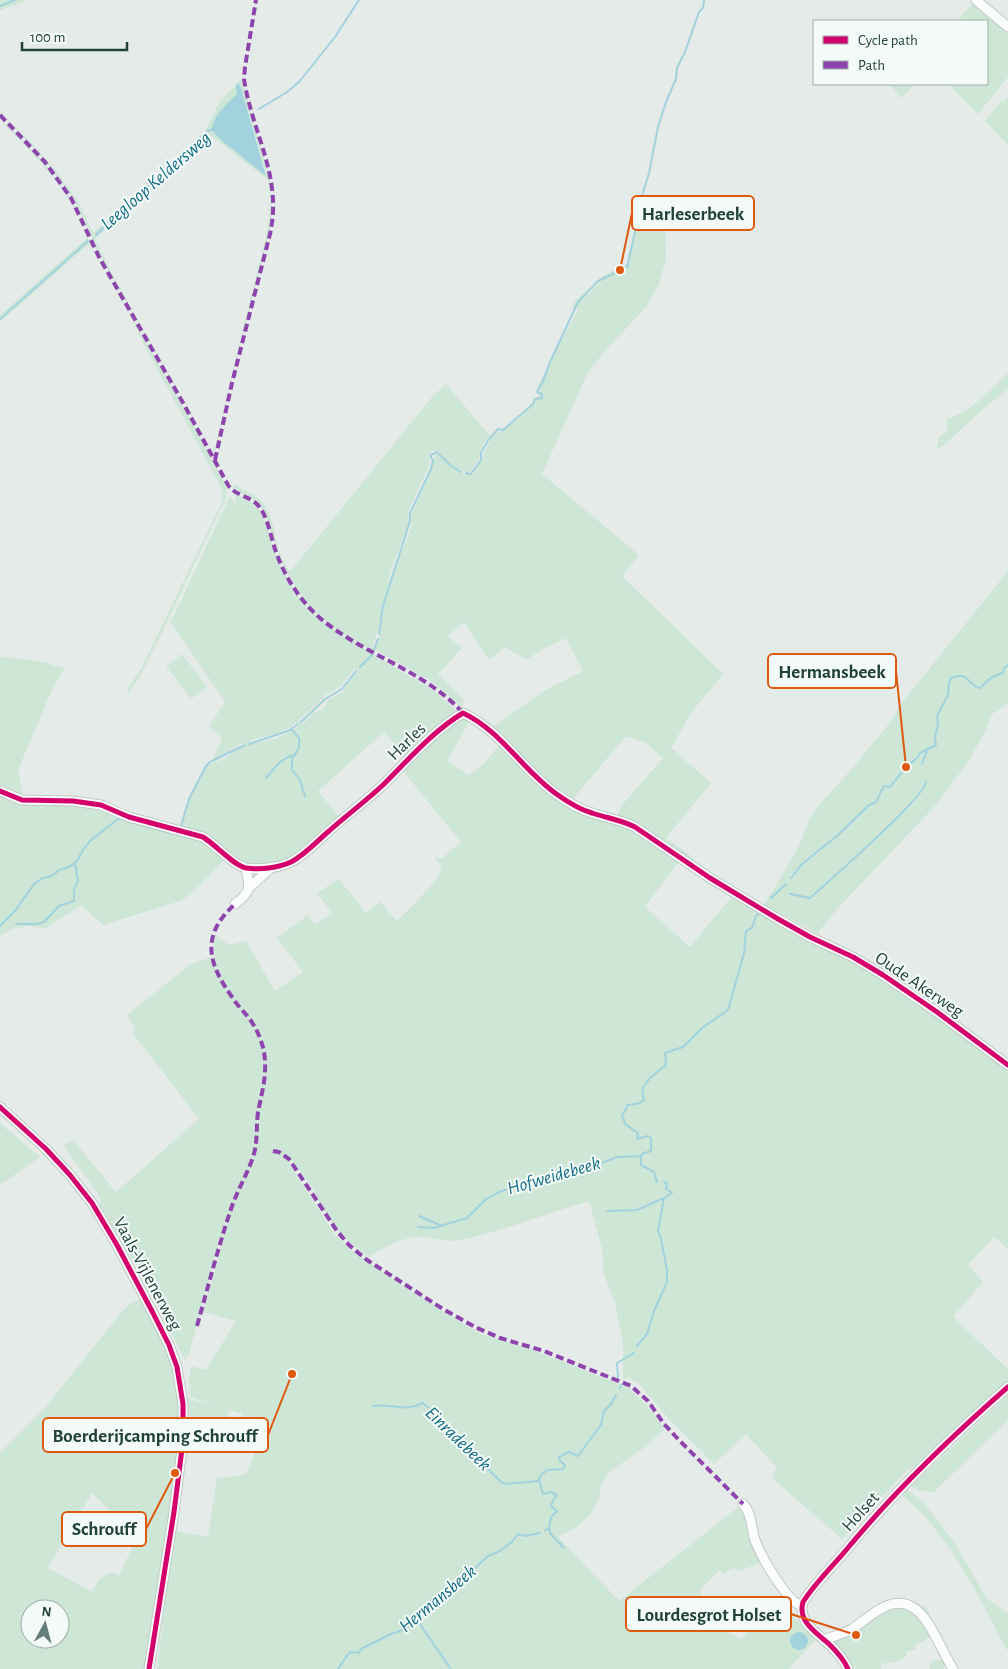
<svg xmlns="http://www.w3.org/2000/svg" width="1008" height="1669" font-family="'Alegreya Sans',sans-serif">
	<rect width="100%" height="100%" fill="#e5ebe9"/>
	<path fill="#cde6d6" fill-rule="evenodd" d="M0,0H28L0,10Z
		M974,2L1008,31V77L978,114L948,84H987V21H957Z
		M242,79L270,180L272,214L269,234L232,377L216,449L213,452L100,256L83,218L72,196L45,160L0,112C29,140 59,170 80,205C85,214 88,224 93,233L205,131L220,101ZM241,88L266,173V176L235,152L212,131V126L218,115L237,95ZM209,134L268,180C275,221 261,253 252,292C239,345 226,397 215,449L212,450L113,276L95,239Z
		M889,84H914L902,98Z
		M1008,97V145L985,121L1002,100L1004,102Z
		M0,118L43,162L72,201L94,252L179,399L227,487L226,498L157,643L140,676L127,695L128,688L141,669L222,502L223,496L221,495L222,489L140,337L132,319L89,244L0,322V315L87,238C76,203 53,175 28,149C20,139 6,129 0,118Z
		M639,215L665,227L666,259L659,284L646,307L603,353L587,374L542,474L639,555L622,576L723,674L691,713L671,748L711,783L666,838L691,856L695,863L688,861L676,865L645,907L690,947L734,894L873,970L1008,1067V1249L994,1237L968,1265L983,1282L953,1317L1008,1369V1384L924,1465H916L908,1470L842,1539L772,1478L777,1468L746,1434L714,1464L669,1419L639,1384L628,1377L623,1380V1342L615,1304L603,1271L602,1248L589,1201C546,1213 504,1231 460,1240C447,1243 435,1238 422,1237C403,1236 384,1248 368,1257L354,1246L335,1227L318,1201L314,1190L292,1160L289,1164L336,1236L356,1254L400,1284L479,1333L533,1350L627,1387L646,1404L665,1429L642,1449L608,1473L602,1484L598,1501L590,1515L578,1526L558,1537L619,1601L741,1505L743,1507L760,1563L740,1571L733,1568L722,1574L720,1570L700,1590L713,1624L741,1639L757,1623L794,1617L815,1640L789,1669H157L174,1531L208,1537L217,1478L239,1476L247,1473L254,1456L257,1430L241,1413L229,1410L226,1432L217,1430V1425L211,1424V1421L190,1418L188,1399L211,1404L190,1397L189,1381L191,1366L206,1370L236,1321L203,1312L224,1240L220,1239L189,1354L185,1360L136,1266L100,1205V1197L64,1146L73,1140L116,1192L199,1119L132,1032L135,1029L127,1015L191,964L215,956L214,945L215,935L229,945L246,941L275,991L303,972L277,938L308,915L315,925L332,913L317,893L339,879L366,913L380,902L397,921C406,911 442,879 441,868C441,864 437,861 434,858H442L461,842L398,765L408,757L384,732L318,791L339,817L294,858L280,864L244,865L182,828L185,810L194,787L206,766L211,762L210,764L224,759L241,747L246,745L244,743L240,744L224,755L213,759L222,738L209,726L225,702L173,625L170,624L229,498L231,497L235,503H237L234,494C266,503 265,526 275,552C280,565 286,578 294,590C313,620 344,634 373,654C390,665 410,676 428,687C443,697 454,711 470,720L447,761L469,775L484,764L500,744L568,803L622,821L618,814L622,805L663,758L646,743L626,736L577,794L572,802L533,767L493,727L547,689L583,671L566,638L541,650L527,660L505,647L489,660L464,622L448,636L462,648L438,674L463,699V708L431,681L376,650L375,652C348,637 317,620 300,594C290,579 282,563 276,546C270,531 269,513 256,501C249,495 241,494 233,489L235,484C243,491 254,493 261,501C270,511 274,527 276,540C278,550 284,563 290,572L432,397L446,384L490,436C483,442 482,450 479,458C478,464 473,464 472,472L463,471L449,464L461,473H474L492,437L518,419L537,398L543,384L538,392L537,388L544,373L547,372L555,351L579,308L572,309L575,301L586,291L587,296L600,282L601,277L627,264ZM434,450L438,451L449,463L440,455L436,454L411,516L412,526L387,587L391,569L409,523L408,512L428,468L430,462L429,455ZM387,590L379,638L374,650L373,648ZM356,669L357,672L348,682L343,692L328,700L324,708L312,714L303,724L299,721L300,719L327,694L341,686L353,670ZM296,723L298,727C284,737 266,742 249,744V742L252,740C267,736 284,734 296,723Z
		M1008,373V389L983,409L944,445L936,450L939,438L947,430V419C971,412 990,390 1008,373Z
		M1008,571V703L991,715L986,730L968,762L935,806L838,908L820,930L819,934L764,905L797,850L811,816L826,797L851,770L888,725L901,704Z
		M182,654L207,687L191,699L166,666Z
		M0,657C22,659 44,660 64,669L51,692L18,770L23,795L30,797L25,798L0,788Z
		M0,794L91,806L204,841L225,859L199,886L183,900L103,925L81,905L46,928L27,926L11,929L0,936Z
		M875,965C898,968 929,987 939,1008L913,989Z
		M0,1122L4,1127L40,1157L0,1185Z
		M142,1298L155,1319L186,1399L150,1669H0V1453L44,1409L120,1314L128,1305ZM92,1493L126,1527L140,1530L119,1576L112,1572L99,1579L92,1592L48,1568ZM30,1609H60V1639H30Z
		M1008,1395V1420L934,1492L920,1491L910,1486Z
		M907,1489L925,1504L954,1542L987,1599L1008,1613V1651L1005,1647L976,1591L951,1550L925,1516L902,1495Z
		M913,1601L928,1609L932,1637L915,1645L916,1649L906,1652V1656L899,1661L881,1664V1669H852L843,1653L833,1642L845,1636L883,1610L901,1607Z
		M943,1659L944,1669H930V1664L932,1663V1661Z"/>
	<path fill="#a1d2de" d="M238,83L241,88L266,176L222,141L212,131C212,115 228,104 237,94L236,85Z
		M790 1641a9 9 0 1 1 18 0a9 9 0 1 1-18 0Z"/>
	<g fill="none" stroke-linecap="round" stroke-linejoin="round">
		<path stroke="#a1d2de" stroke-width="2" d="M0,6L15,0
			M259,109L287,92L299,82L335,37L359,0
			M96,235L206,132L213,129
			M0,319L88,241
			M466,473L471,474L481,460V453L489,439L498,429L503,430L533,404L535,399L542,398V394L537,392L542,384L550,362L578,302L598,281L627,267L635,232L634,216L638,209L649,173L658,127L666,102L676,79L677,68L685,52L699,12L703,8L704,0
			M379,634L383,606L410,521V513L431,469L433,460L431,458V455L437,452L450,465L461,472
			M374,650L378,639
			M360,667L372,655
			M301,722L325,699L342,689L356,671
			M291,729L299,738V748L292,759V770L300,780L305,796
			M249,744L288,731L297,725
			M922,764L928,748
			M266,778C274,769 281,758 294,755
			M181,826L189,799L206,766L210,762L245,745
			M791,878L802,864L837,836L869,805L876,802L884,786L890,787L906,767L917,758L920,753L936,745L935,737L938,724L937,716L948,695L949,683L951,678C967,672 966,680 976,687L980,688L992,677L1003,673L1004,668L1008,665
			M790,894L810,898C828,882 925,797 926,782
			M771,898L786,884
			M16,924H37L44,922L59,906L74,901V890L78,880L75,864
			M0,926L15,911L34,884L43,878L52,876L59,870L69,867L77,861L83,850L91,840L118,819H121L170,833H174
			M657,1182L654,1172L641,1165V1158L642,1154L651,1151V1138L648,1136L637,1139L638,1133L625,1124L622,1116L628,1105L640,1103L644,1100C637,1085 655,1074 666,1065L665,1053L683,1047L702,1028L728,1010L744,953L746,931L752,928L756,916L759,913
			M607,1211L637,1210L664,1198
			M419,1216L442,1226
			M418,1227L434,1228L467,1218L485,1200L499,1192L555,1173L573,1168L587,1169L617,1157L641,1156
			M637,1346L647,1334L654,1311L667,1282V1270L661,1239L658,1231L664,1198L672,1193L666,1189L667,1183L664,1182
			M618,1377L617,1363L634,1353
			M620,1388L621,1385
			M373,1406C393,1403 403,1413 423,1403L431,1410L500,1481L505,1484L538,1481
			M549,1528L550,1533L564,1548
			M545,1531L549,1528L551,1517L557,1511L552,1507L551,1504L557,1495L551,1492L543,1494L539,1480L540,1476L547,1470L563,1469L565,1465L560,1461L559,1457L569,1452L578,1456L601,1425L604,1411L612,1403L616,1395
			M417,1620L451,1669
			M338,1669C343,1663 345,1657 350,1652L359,1653L361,1649L389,1635L407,1628L415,1621L432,1598L443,1594L458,1584L488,1556L498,1552L512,1542L518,1534L525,1536L540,1533"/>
		<g stroke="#c2c8c6" stroke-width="11">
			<path id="minor" d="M976,0L1008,27
				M0,791L22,800L73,801L101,805L129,817L203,837C216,845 234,866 246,868C260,870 278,868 291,862C305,855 317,841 329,831C347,815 367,800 384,784C409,759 433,731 463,713C501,731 522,769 555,793C566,801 578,809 592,813C607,818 621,820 635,827L710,878L778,919L810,937L853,957L883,975L937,1012L1008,1065
				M250,887L272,867
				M235,904C253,891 249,887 246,868
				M0,1107L46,1149L70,1175L92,1203L117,1245L153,1313L169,1345L177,1367L183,1404V1441L174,1512L149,1669
				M743,1504C752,1513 751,1528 755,1540C761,1556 786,1601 802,1606
				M823,1640C833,1636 844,1634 852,1629C874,1614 900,1585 925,1619C936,1634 943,1653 953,1669
				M848,1669C844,1660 838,1653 831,1646C819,1634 797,1623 803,1602C815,1583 832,1567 847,1549C895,1491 951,1437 1008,1387"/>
		</g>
		<use href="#minor" stroke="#fbfcfc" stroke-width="9"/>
		<path stroke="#8e44ad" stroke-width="4" stroke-dasharray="8 4" stroke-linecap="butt" d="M0,115L45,162L71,198L99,257L182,401L228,485C236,497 252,495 261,509C269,522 271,538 276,552C286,580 303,605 326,623C370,657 426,672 463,713
			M215,460L232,383L270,234C283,177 252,133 244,79L245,67L256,0
			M273,1151L279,1152L289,1159L337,1231L349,1245L367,1260L443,1309L475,1327L500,1338L544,1351L631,1386L648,1401L664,1424L678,1439L743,1504
			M197,1326C208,1287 218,1248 231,1209C237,1191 247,1175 253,1157C258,1142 256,1128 258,1112C261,1096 266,1080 265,1063C265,1050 260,1035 253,1024C247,1014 238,1007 232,997C207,962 201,935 235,904"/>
		<g stroke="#f4faf7" stroke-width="8">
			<path id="cycleway" d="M0,791L22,800L73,801L101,805L129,817L203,837C216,845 234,866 246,868C260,870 278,868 291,862C305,855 317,841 329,831C347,815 367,800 384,784C409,759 433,731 463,713C501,731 522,769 555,793C566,801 578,809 592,813C607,818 621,820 635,827L710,878L778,919L810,937L853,957L883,975L937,1012L1008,1065
				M0,1107L46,1149L70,1175L92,1203L117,1245L153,1313L169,1345L177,1367L183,1404V1441L174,1512L149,1669
				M848,1669C844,1660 838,1653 831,1646C819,1634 797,1623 803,1602C815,1583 832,1567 847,1549C895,1491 951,1437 1008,1387"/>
		</g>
		<use href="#cycleway" stroke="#d6006c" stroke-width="5"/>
	</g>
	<g text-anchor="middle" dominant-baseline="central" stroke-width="4" stroke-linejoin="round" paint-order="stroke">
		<g font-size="18" fill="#20423b" stroke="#f4faf7">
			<text transform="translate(407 742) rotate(-44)">Harles</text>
			<text transform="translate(919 985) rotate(34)">Oude Akerweg</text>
			<text transform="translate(147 1274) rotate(62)">Vaals-Vijlenerweg</text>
			<text transform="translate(861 1512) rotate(-48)">Holset</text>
		</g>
		<g font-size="19" font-style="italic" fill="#126c86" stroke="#f4faf7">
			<text transform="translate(156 181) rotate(-41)">Leegloop Keldersweg</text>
			<text transform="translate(554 1176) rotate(-16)">Hofweidebeek</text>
			<text transform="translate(458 1439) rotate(44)">Einradebeek</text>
			<text transform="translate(438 1599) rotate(-40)">Hermansbeek</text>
		</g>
	</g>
	<path fill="none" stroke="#de580e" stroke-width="2" d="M620 270L632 213M906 767L896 671M292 1374L268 1435M175 1473L146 1529M856 1635L791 1614"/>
	<g fill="#de580e" stroke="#f4faf7" stroke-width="2">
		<circle cx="620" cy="270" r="5"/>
		<circle cx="906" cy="767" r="5"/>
		<circle cx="292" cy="1374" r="5"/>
		<circle cx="175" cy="1473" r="5"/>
		<circle cx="856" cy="1635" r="5"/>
	</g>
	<g fill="#f4faf7" stroke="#de580e" stroke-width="2">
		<rect x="632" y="196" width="122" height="34" rx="5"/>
		<rect x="768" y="654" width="128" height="34" rx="5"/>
		<rect x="43" y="1418" width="225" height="34" rx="5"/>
		<rect x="62" y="1512" width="84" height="34" rx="5"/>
		<rect x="626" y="1597" width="165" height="34" rx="5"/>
	</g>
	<g font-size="19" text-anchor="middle" font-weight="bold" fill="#20423b">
		<text x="693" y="220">Harleserbeek</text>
		<text x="832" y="678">Hermansbeek</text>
		<text x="155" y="1442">Boerderijcamping Schrouff</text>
		<text x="104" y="1535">Schrouff</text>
		<text x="709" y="1621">Lourdesgrot Holset</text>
	</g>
	<rect x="813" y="20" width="175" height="65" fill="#f4faf7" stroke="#9fb0ac"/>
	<rect x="823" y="36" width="25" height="8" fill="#d6006c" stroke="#9fb0ac"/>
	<text x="858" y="45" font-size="15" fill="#20423b">Cycle path</text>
	<rect x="823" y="61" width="25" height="8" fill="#8e44ad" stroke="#9fb0ac"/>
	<text x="858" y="70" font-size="15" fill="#20423b">Path</text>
	<g transform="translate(45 1624) rotate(7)"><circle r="24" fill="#f4faf7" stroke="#9fb0ac"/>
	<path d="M0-4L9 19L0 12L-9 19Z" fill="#657d78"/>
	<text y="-8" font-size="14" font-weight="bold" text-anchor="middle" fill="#20423b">N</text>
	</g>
	<path d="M22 42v8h105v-8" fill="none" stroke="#20423b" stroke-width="2.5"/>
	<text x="30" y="42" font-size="15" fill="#20423b" stroke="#f4faf7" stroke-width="4" paint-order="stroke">100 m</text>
</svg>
